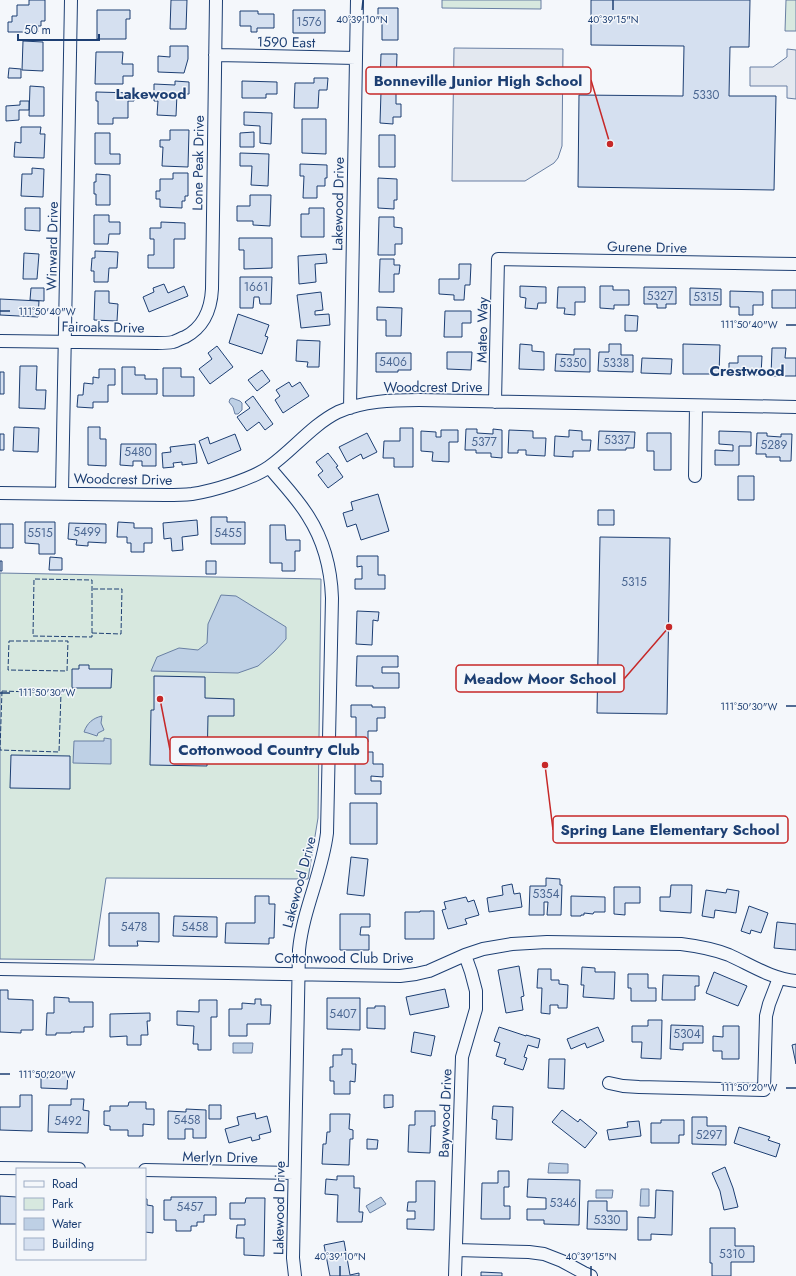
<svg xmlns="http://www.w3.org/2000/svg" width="796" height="1276" font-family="Jost,sans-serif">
	<rect width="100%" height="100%" fill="#f4f7fb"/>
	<path fill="#d7e8df" stroke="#687fa3" d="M442,0H541V9L442,8Z
		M786,0H796V31H785Z
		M0,573L321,579L318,818L308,879L106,878L94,960L0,959Z"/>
	<path fill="#e3e8f0" stroke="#687fa3" d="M454,48L563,49L562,146L558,158L554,163L525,181H452Z
		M787,49L796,50V99L787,98V86H750V67H773L787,57Z"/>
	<path fill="#bed0e5" stroke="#687fa3" d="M232,398L240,401L242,403V410L238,414H235L233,407L229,402L230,399Z
		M221,595L236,596L286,627V639L274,652L258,666L238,673L151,671L157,657L179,648L198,650L207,643L208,624Z
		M102,716L101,723L104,730L98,733L97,736L88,733L84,732C87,723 93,718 102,716Z
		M104,738L111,739V764L73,763L74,741H104Z
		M233,1043H253L252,1053H233Z
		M549,1163L568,1164V1173H548Z
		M641,1189H649V1206H640Z
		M596,1190H613L612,1198H596Z
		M381,1197L386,1204L370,1213L366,1206Z"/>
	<path fill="#d5e0f0" stroke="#1d3f73" d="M29,0H45V21H41V26H38V32H8V22H12V16H17V5H29Z
		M171,0H187L186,29H170Z
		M591,0H750L749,47H730L729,96H776L774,190L578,187L579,95L683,96L684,46L591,45Z
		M378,8H398V40H382V19H378Z
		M97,10H130V19H126V39H97Z
		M293,10H325V33H293Z
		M240,11H258V14H274V28H257V32H251V26H240Z
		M23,41L43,42V71L22,70Z
		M170,46H188V59L184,73L158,72V56L170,57Z
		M96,52H123L122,64H133V76H123V84H95Z
		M381,54H397L396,84H380Z
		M9,68L21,69V78H8Z
		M314,78H328L327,90H319L318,108H294L295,83H314Z
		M175,81L189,82V94H177L176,116L157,115L158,101H154V84L175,85Z
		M242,81L277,82V94H266V98H242Z
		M30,86L44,87V116H29Z
		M96,92L134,93V101H128V118H113V124H98V101H96Z
		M381,92L396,93V104H401V117H393V124L380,123Z
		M20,101H29V110H19V120L6,121V106L20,105Z
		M244,112L272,113L271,144L260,143V126L244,125Z
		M302,119H326V154L302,153Z
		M21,127H41L40,134H45L44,158L14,157L15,142L21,143Z
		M170,130H189L188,167L162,166L163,147H160V140H170Z
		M254,132V147H240V133Z
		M95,133H110V154H120V164H95Z
		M379,135H395V167H379Z
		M240,153L269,154L268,186L251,185L252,166H240Z
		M300,164L327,165V178H325V186H317V198H303L304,176H300Z
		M32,168L44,169L43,197L21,196L22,174H32Z
		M173,173H188V196H185V201H182V208L160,207V199H156V191H160V179H173Z
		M96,174L110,175V205H96V194H94V182H96Z
		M378,178L397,179V200H394V209L378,208Z
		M250,195H271L270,226L253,225V221H237V206H250Z
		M25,208H40V231L25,230Z
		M309,208H324V237H301V214H309Z
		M94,215H109V222H120V234H109L108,244H94Z
		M379,217H394V227L402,228V244H395V255H378Z
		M161,222L185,223V239H174V268H148V255H154V239H150V228H161Z
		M239,238H272V268L244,269V250H239Z
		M95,251L118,252L117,268H109L108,282H94V271H91L92,258H95Z
		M24,253L39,254L37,279H23Z
		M326,254L327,263L315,264L316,282L299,284L298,256Z
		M380,259H394V265H400L399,274H394V292H379Z
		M459,264H471L470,285H465L464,300H454V295L439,294V279H459Z
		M240,277H272L271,304H260L259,297H254L253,308H240Z
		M164,284L168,293L184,286L188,296L149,312L143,297L154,292L153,288Z
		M520,286L546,287V303H538L537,309L525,308L526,298L520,297Z
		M600,286H613V290H629V305H614V309L600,308Z
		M558,287H585V302H575V315L564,314L565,308H557Z
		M644,287H676V304H666V308H657V304H644Z
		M31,288H44V301L30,300Z
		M690,288L721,289V305H690Z
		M772,290H796V308H772Z
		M95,291H109V303L118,304L117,321L94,320Z
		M730,291L763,292V305H753V315H739V307H730Z
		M321,292L323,310L315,311V315L329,314L330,325L301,328L297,295Z
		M0,299L39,301L38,317L0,315Z
		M377,307L402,308L401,336H386V320H377Z
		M445,311H471V323H462V337H444Z
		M238,314L269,325L265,336L268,337L262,354L229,343Z
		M625,315L638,316L637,331H625Z
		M297,340L320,341L319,367H307L308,362L296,361Z
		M520,344L532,345V351L544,352V370L519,369Z
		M609,344H621V355H633V372L598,371L599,352H609Z
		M683,344L720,345L719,374H683Z
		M217,346L233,367L210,384L199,369L212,359L208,353Z
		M772,348H786L785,358H796V376H771Z
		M574,349H590V372L555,371L556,354L574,355Z
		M447,352H472L471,370L447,369Z
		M376,353H411V370H398V372H376Z
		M738,356H762L761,375L729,374V363H738Z
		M642,358L672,359L671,374L641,373Z
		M20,366H37L36,390H46L45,409L19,408Z
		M122,367H135V375H145V379H157V394H122Z
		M163,368H181V377H194V396H163Z
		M99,369H115V385H108V402H93V408L77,407L78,395H83L84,383L93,384V377L99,378Z
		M262,370L270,381L257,391L248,380Z
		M0,372H4V394H0Z
		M289,382L292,387L300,382L309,396L283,413L275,400L280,396L276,390Z
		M253,396L273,424L265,430L259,422L247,431L237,417L250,408L245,402Z
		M14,427L39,428L38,452L13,451Z
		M88,427H100V439H106V466L88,465Z
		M400,428H413V467H394V458H383L384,441H400Z
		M466,429H477V433L493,434V429L502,430V458L491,457V453H476V450H465Z
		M441,430H458V442H449V462L432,461L433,452L421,451V431L436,432V437H441Z
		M509,430L533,431V438H546L545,456L526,455V450H518V453H508Z
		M569,430L582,431V440H591L590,451H573V457L554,456L555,436L569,437Z
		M599,431L635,432L634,448H626V450H598Z
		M719,431L751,432V446H739V465H715V450L733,451V445L719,444Z
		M367,433L377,452L363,459L361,454L347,462L339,447Z
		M647,433H671V470H654V451H647Z
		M757,433H767V436L781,437V434H792L791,461H780V457H766V454H756Z
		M0,434H4V450H0Z
		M235,434L241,450L208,464L199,441L208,437L210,444Z
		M121,444H156V466H142V461H133V466L120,465Z
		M195,444L197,463L182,465V462L173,463L174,467L163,468L162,453L171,452L170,447Z
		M328,453L338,466L336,467L343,477L328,488L318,475L323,471L316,462Z
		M738,476H754V500H738Z
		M378,494L389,531L361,540L356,524L347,527L343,513L353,510L351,502Z
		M598,510H614V525H598Z
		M211,517H227V522H245V544H211Z
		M197,520L198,535L182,537L183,550L172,551L171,538L164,539L163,523Z
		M25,522H55V554H39V544L25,543Z
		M118,522L134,523V528H152V543H144V552H131V543H127V537H117Z
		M69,523L106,524V543L88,542V546L76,545L77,540L68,539Z
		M0,524H13V548H0Z
		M270,525H285L286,540H300V551H295V571H282V563H270Z
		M600,537L670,538L667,714L597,713Z
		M357,556H378V575H385V589H355V579H362V566L357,567Z
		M50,557L62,558V570H49Z
		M0,561H2V571H0Z
		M206,561H216V574H206Z
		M357,611L379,612L378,621L373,620L372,645L356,644Z
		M357,656H398V667H382V673H399V688H373V686H356Z
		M79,665H89V669H112L111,688H72V669H79Z
		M154,676L205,677V698L234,699V716H208L207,766L150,765L151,710H154Z
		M351,705H372V707H385V718H377V731H368V742H356V717H351Z
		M355,752H373V764H383V777L371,776V781H381V794H355Z
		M11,755L70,756V789L10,788Z
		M350,803H377V844H350Z
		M351,857L368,859L364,896L347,894Z
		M546,878L560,879V885H562L561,915H547L548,902H544V915H529L530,886H546Z
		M512,884L514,894L520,893L522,907L489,912L487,898L503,895L502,886Z
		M671,885H692L691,913L660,911V897H670Z
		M614,887H640V903H625V915L614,914Z
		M727,889L739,891L736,913L715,910L714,918L702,916L706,890L726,893Z
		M255,896H269V904H275L274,938H269V944L225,943L226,923H255Z
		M571,896L605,897V912H594L593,914L584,913V915H581V916H571Z
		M466,897L468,902L474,900L479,915L465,919L467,924L448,929L442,910L446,909L444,902Z
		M749,906L768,913L761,933L751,930L750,934L741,931Z
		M420,911H434V939H405V912H420Z
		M109,913H159V942L137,941L138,946H109Z
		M340,914H370V927H361L360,935H369V950H340Z
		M174,916L217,917V937L173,936Z
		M777,922L796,924V950L774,948Z
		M519,966L524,996L521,997L523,1010L506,1013L498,970Z
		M582,967L595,968V972H615L614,999L583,997L584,985H581Z
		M538,969H551V980H559V984L568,985L567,1008H558V1005H550V1014L541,1013L542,988H537Z
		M714,972L747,986L738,1006L706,993Z
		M628,974H648V988H656V1001H631V988H628Z
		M663,975L699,976V986H695V1000H662Z
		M445,989L449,1007L410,1015L406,997Z
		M0,990H8V999L33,1000V1030H21V1033L0,1032Z
		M54,997L69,998V1002H93V1027H84V1032H71V1033H56V1035H46L47,1013H54Z
		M327,998H360V1030L327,1029Z
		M255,999H261V1005H271L270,1024H247V1036H229V1009H242V1003L255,1004Z
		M199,1000H217V1017H211V1050H198V1044H193L194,1026L177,1025V1011L199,1012Z
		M375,1006H385V1029L367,1028V1008H375Z
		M150,1013V1021H147L148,1035H141V1045H127V1036L110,1037V1014Z
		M648,1020H662L661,1059L641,1058L642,1042H632V1026H648Z
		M671,1025L703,1026V1043H683V1050L670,1049Z
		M723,1026H739V1059H722V1051H713V1036L723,1037Z
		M499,1027L526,1036V1035L540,1039L538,1048L528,1045L524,1057L527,1058L523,1070L504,1064L506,1059L496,1056L500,1043L494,1041Z
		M598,1027L604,1041L587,1048L585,1043L571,1049L567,1039Z
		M414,1032L435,1036L431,1056L411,1052Z
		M796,1044V1064L792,1045Z
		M342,1049H352V1064H356L355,1082L350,1081V1094H334V1081H330V1067H333V1055H342Z
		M549,1059H565L564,1089L548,1088Z
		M50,1073H68L67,1089L41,1088V1077L50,1078Z
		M20,1095H32V1131L0,1130V1107H20Z
		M384,1095H393V1107L384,1108Z
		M71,1099H84L83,1110L89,1111L88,1133L48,1132L49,1105H71Z
		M129,1102H146V1109H154V1125L143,1124V1136H128V1130H110V1126L104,1125V1111H110V1106H128Z
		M209,1105H221V1119H209Z
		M493,1106L513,1107L512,1140L496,1139L497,1120L492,1119Z
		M186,1109L206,1110V1138H193V1129H185V1139H168V1111L186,1112Z
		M562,1110L578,1122L580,1119L597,1133L585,1148L552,1122Z
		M415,1111H435V1126H431L430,1153L408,1152L409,1125H415Z
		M255,1113L256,1119L267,1116L271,1132L259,1135L260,1139L252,1141L251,1137L229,1143L225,1129L239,1125L237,1117Z
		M330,1114H350L349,1129L353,1130V1139H350L349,1165L322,1164L323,1144H326L327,1132H330Z
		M692,1117H707V1126H726V1145L692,1144Z
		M661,1120H684V1135H679V1143H651V1123H661Z
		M639,1121L641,1136L609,1140L607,1130L628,1127L627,1122Z
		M739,1127L770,1137L768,1140L780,1144L776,1157L734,1143Z
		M367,1139L378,1140L377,1149H367Z
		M725,1167L733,1188L738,1207L724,1210L720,1191L712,1173Z
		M498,1171H509V1187H504V1206H510V1219H481L482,1183H498Z
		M337,1176H354V1188H360L359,1212H363L362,1222H337L338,1195L325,1194L326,1179L337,1180Z
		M528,1179L580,1180L579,1225L544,1224V1220H527V1209H546V1198L527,1197Z
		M416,1181H435L434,1230L407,1229V1219H415V1211H407L408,1202H416Z
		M656,1190L673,1191L672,1235L651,1234V1240H638V1217L655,1218Z
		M0,1196L17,1197V1224H0Z
		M171,1197H216V1215H204V1222H197V1226H191V1231H176V1220H164V1200H171Z
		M246,1198H265L264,1256L244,1255V1238H236L237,1225H245V1219H230V1203H245Z
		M145,1199H147V1205L153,1206V1233L145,1232Z
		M588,1201H607V1211H627V1230L587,1229Z
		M710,1228H735V1246H754V1262H731V1276H712V1263H710Z
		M344,1241L350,1275L359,1273V1276H330L324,1245Z
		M481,1272L502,1273V1276H481Z"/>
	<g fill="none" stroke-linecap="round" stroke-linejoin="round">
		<g stroke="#1d3f73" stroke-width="14">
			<path id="minor" d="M215,55L356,58
				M0,341L157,343C162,343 168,343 173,342C177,341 181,338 185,337C204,327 211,309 212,289L216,0
				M495,402L498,259L796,264
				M350,408L357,0
				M269,467C282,483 297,498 308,516C324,541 331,569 332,598L327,833C322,874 303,909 299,950L293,1258L295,1276
				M695,476L696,406
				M0,493L165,495C174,495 183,495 192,494C213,491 252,479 269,467C293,450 312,425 338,412C363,401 392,400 419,400L796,407
				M62,493L71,0
				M0,969L400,976L416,974L429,971L465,955L483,949L512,944L547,942L681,944C697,946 714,949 729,955C751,965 772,979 796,981
				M609,1083L623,1086L639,1087L764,1090L766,1016L769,1004L779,978
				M0,1168L79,1169
				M145,1170L294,1173
				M456,1250L529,1252L544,1254L562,1261L584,1273L591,1276
				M455,1276L462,1057L476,1009V991L471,972L465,955"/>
		</g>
		<use href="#minor" stroke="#f4f7fb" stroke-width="12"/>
		<path stroke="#1d3f73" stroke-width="1" stroke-dasharray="5 2" stroke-linecap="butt" d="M92,633V580L34,579L33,636L92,637V633L121,634L122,589H92
			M9,641H68L67,671L8,670Z
			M2,691L61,693L59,752L0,750Z"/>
	</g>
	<path fill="none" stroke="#1d3f73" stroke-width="1.5" d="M362,10L363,0M613,10V0M0,311H10M786,325H796M0,693H10M786,706H796M0,1074H10M786,1088H796M340,1276V1266M591,1276V1266"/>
	<g text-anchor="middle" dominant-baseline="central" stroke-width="3" stroke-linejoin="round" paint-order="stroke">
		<g font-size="12" fill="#4b6792">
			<text x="309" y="22">1576</text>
			<text x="706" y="95">5330</text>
			<text x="256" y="287">1661</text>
			<text x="660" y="296">5327</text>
			<text x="706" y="297">5315</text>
			<text x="393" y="362">5406</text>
			<text x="573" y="363">5350</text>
			<text x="616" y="363">5338</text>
			<text x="617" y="440">5337</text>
			<text x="484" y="442">5377</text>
			<text x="774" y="445">5289</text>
			<text x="138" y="452">5480</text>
			<text x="87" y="532">5499</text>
			<text x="40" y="533">5515</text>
			<text x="228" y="533">5455</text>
			<text x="634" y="582">5315</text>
			<text x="546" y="894">5354</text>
			<text x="134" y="927">5478</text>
			<text x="195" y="927">5458</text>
			<text x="343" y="1014">5407</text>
			<text x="687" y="1034">5304</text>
			<text x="187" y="1120">5458</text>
			<text x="68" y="1121">5492</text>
			<text x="709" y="1135">5297</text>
			<text x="563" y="1203">5346</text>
			<text x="190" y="1207">5457</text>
			<text x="607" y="1220">5330</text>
			<text x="732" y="1254">5310</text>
		</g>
		<g font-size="14" fill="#1d3f73" stroke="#f4f7fb">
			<text transform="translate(286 42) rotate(1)">1590 East</text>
			<text transform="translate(198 163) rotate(-89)">Lone Peak Drive</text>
			<text transform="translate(338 204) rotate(-89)">Lakewood Drive</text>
			<text transform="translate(52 246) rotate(-89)">Winward Drive</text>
			<text transform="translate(647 247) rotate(1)">Gurene Drive</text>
			<text transform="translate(103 327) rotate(1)">Fairoaks Drive</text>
			<text transform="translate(482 330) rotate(-89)">Mateo Way</text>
			<text x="433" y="387">Woodcrest Drive</text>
			<text transform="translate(123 479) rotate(1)">Woodcrest Drive</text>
			<text transform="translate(299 882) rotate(-75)">Lakewood Drive</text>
			<text x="344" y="958">Cottonwood Club Drive</text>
			<text transform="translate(445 1113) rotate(-88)">Baywood Drive</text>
			<text transform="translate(220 1157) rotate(1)">Merlyn Drive</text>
			<text transform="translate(279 1208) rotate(-89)">Lakewood Drive</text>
		</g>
		<g font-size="15" font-weight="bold" fill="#1d3f73" stroke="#f4f7fb">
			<text x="151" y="94">Lakewood</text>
			<text x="747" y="371">Crestwood</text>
		</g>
	</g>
	<g font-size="10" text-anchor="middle" fill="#1d3f73" stroke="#f4f7fb" stroke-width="3" stroke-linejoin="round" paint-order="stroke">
		<text x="362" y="23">40°39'10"N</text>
		<text x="613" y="23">40°39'15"N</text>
		<text x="47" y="315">111°50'40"W</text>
		<text x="749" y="328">111°50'40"W</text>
		<text x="47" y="696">111°50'30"W</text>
		<text x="749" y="710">111°50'30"W</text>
		<text x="47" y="1078">111°50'20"W</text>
		<text x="749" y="1091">111°50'20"W</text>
		<text x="340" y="1260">40°39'10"N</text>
		<text x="591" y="1260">40°39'15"N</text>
	</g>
	<path fill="none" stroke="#c62828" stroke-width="1.5" d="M610 144L591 80M669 627L624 679M160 699L170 750M545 765L553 830"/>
	<g fill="#c62828" stroke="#f4f7fb" stroke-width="1.5">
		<circle cx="610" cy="144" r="4"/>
		<circle cx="669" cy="627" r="4"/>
		<circle cx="160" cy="699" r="4"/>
		<circle cx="545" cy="765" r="4"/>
	</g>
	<g fill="#f4f7fb" stroke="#c62828" stroke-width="1.5">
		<rect x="366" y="67" width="225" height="27" rx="4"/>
		<rect x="456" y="665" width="168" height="27" rx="4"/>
		<rect x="170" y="737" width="198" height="27" rx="4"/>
		<rect x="553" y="816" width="235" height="27" rx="4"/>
	</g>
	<g font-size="15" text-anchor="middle" font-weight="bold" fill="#1d3f73">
		<text x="478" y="86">Bonneville Junior High School</text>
		<text x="540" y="684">Meadow Moor School</text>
		<text x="269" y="755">Cottonwood Country Club</text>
		<text x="670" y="835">Spring Lane Elementary School</text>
	</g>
	<rect x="16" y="1168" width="130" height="92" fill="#f4f7fb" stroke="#9eadc5"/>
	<rect x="24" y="1181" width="20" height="6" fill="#f4f7fb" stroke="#9eadc5"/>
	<text x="52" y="1188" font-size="12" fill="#1d3f73">Road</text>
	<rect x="24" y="1198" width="20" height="12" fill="#d7e8df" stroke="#9eadc5"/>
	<text x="52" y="1208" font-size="12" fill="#1d3f73">Park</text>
	<rect x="24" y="1218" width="20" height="12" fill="#bed0e5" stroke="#9eadc5"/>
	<text x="52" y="1228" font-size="12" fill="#1d3f73">Water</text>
	<rect x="24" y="1238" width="20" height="12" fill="#d5e0f0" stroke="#9eadc5"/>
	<text x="52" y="1248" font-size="12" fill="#1d3f73">Building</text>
	<path d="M18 34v6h81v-6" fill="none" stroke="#1d3f73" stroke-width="2"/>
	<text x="24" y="34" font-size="12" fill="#1d3f73" stroke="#f4f7fb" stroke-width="3" paint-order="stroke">50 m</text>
</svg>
